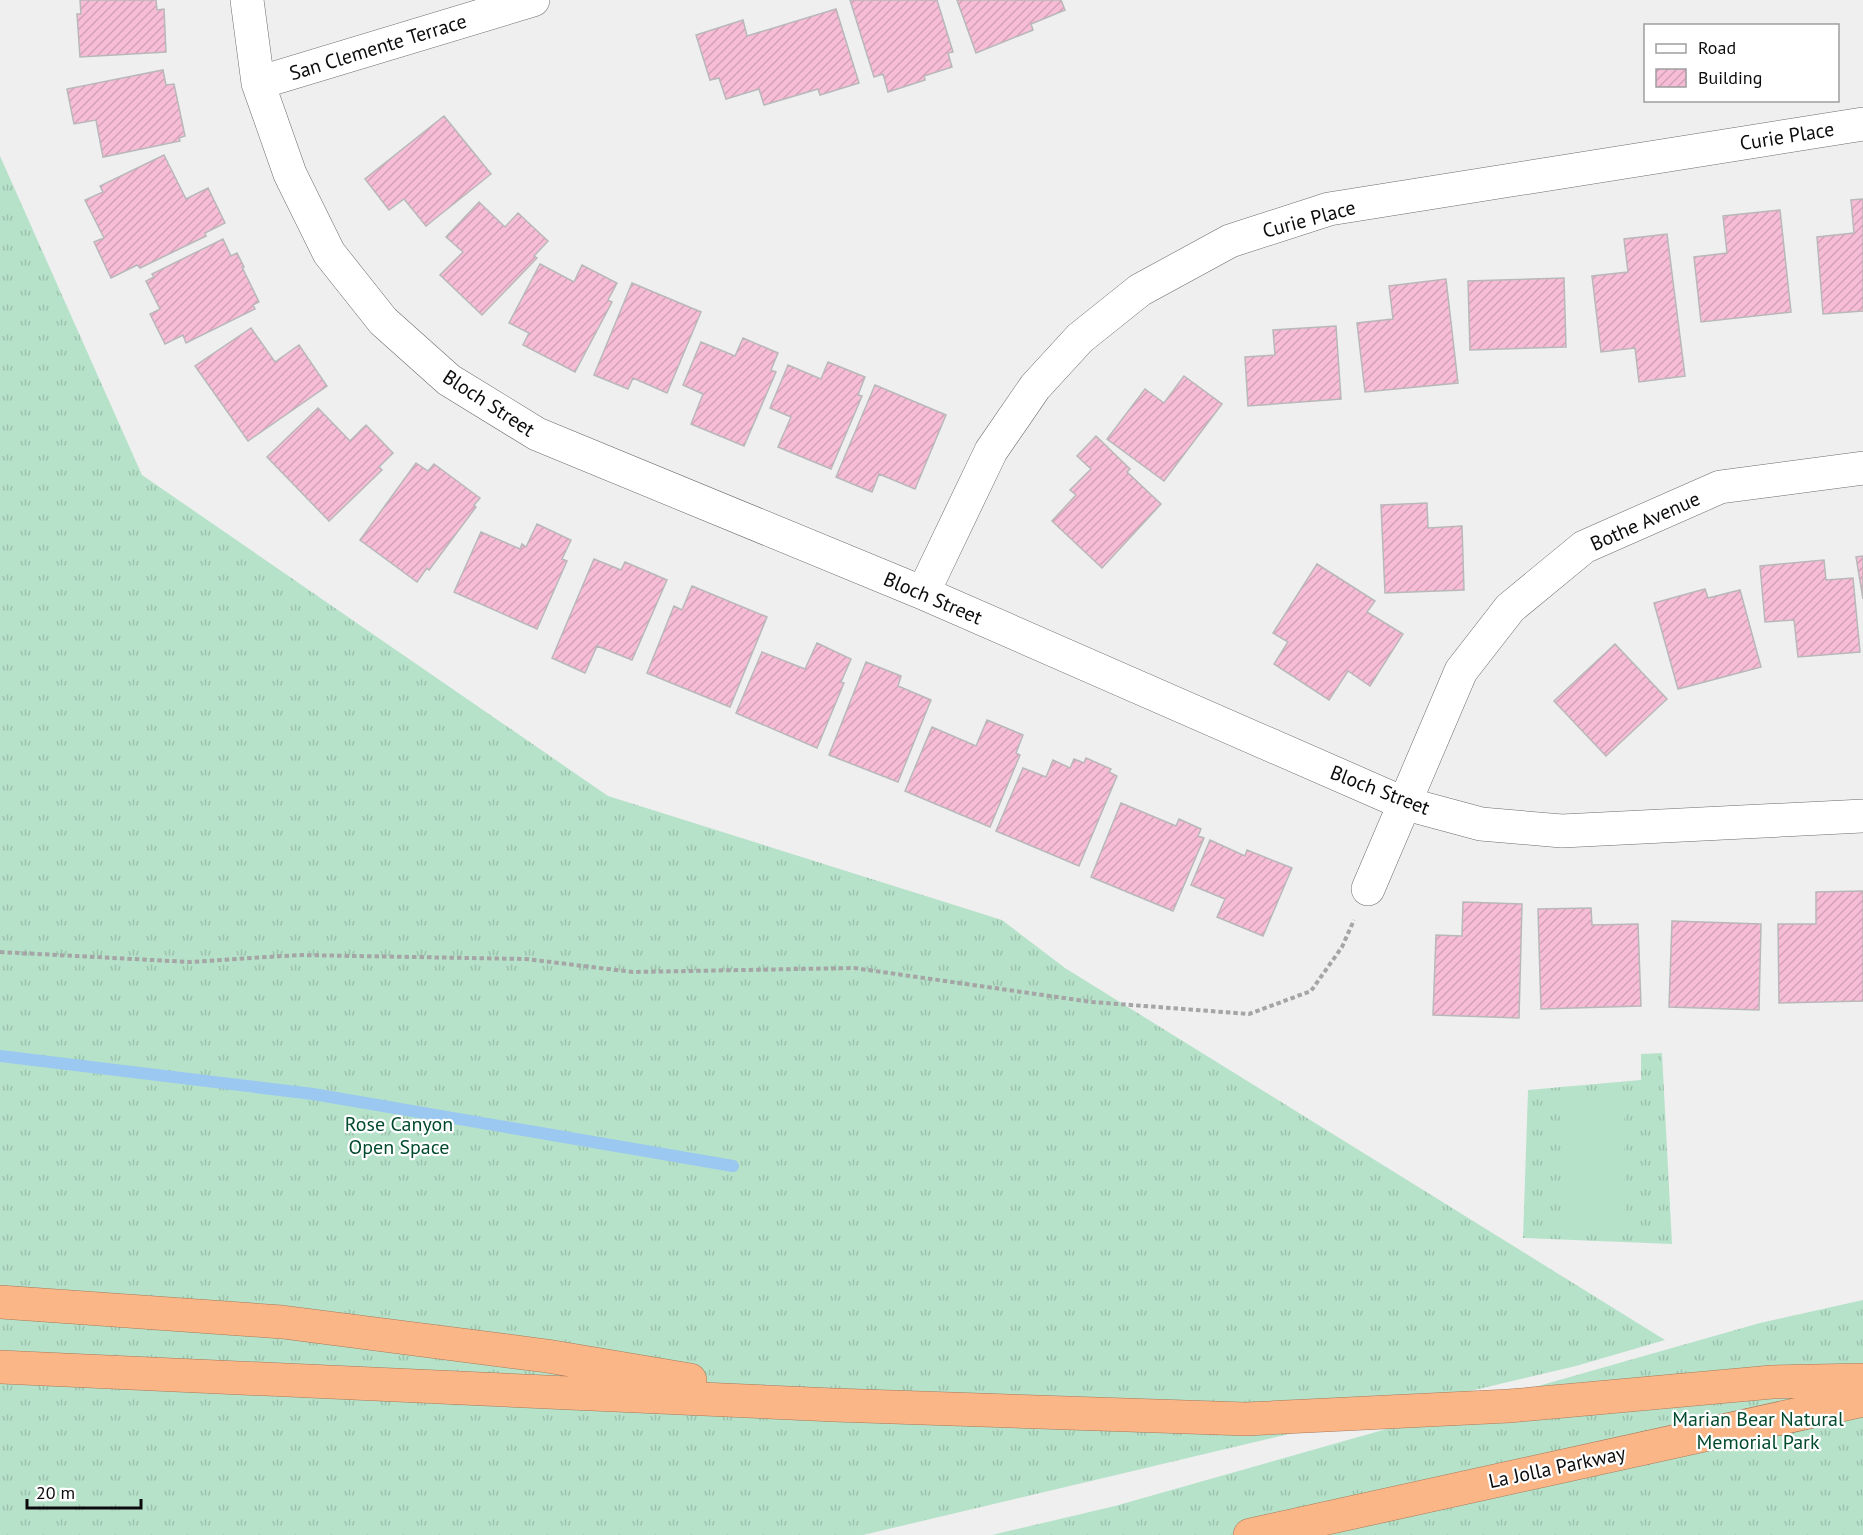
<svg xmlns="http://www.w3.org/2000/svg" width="1863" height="1535" font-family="'PT Sans',sans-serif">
	<defs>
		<pattern id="grass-tufts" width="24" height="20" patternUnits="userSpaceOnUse" patternTransform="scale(1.5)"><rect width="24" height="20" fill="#b7e2ca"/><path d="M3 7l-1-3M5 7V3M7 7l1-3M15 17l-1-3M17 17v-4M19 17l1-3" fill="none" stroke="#9cc1ac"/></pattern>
		<pattern id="building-hatch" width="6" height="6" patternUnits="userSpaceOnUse" patternTransform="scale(1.5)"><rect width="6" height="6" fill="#f7bdd7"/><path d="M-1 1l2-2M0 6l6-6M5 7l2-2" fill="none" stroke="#d3a1b7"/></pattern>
	</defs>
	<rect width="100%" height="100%" fill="#efeff0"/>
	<path fill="url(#grass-tufts)" d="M0,156L142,475L608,796L1002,920L1065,968L1665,1340L1576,1366L863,1535H0Z
		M1662,1053L1672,1244L1523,1238L1528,1090L1641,1080V1054Z
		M1863,1300V1535H992L1115,1506L1760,1323Z"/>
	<path fill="#b7e2ca" d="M1624,1094L1625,1230L1562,1231L1560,1095Z"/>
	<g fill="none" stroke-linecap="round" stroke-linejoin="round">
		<path stroke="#9ac8f0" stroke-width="12" d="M0,1056L313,1094L733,1166"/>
	</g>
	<path fill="url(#building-hatch)" stroke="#b9b8b8" stroke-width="1.5" d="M80,0H156L157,10L164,9L166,52L80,57L77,14H81Z
		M850,0H937L953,52L948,53L952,67L924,76L925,80L888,92L883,74L874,77Z
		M957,0H1061L1065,10L1031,24L1033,30L976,53Z
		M836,9L859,83L820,95L818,89L764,105L759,89L726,99L719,78L710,80L696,35L743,20L747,36Z
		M163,70L166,85L174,84L185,136L179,138L180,141L103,157L96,120L74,124L67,89Z
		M444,116L491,174L426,226L404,199L389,210L365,179Z
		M164,155L186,199L208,188L225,223L205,233L206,236L140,268L137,265L111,278L94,242L104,238L85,200L103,192L100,186Z
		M1863,199V311L1823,314L1817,237L1854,233L1851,200Z
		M479,202L505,227L518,213L548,241L534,256L537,258L482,315L440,275L463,252L446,237Z
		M1780,210L1791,312L1701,322L1694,257L1727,253L1723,216Z
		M1667,234L1685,376L1639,382L1635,348L1601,352L1592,276L1628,272L1624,239Z
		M223,239L231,256L237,253L244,267H242L259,302L253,305L255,309L186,343L183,335L165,344L150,314L160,309L146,281L154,277L152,274Z
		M540,264L574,282L582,265L617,283L608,300L612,302L575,372L523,345L529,333L509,323Z
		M1564,278L1566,347L1470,350L1468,281Z
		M1446,279L1458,383L1365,392L1357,323L1393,319L1389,286Z
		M632,283L701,312L667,393L633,378L628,389L594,375Z
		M1336,326L1341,399L1248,406L1245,357L1275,355L1273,330Z
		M251,328L275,362L299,345L327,386L248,441L195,366Z
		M743,338L778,353L771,370L776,372L744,446L691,424L703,394L683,385L701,342L735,356Z
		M828,362L865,377L858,395L862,396L831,469L778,447L791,417L770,408L788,365L821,379Z
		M1184,376L1222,404L1164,481L1107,439L1145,389L1164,403Z
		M875,385L946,415L915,489L879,474L872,492L836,477Z
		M318,408L350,441L366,425L393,453L379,467L382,470L329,521L267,457Z
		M1096,436L1130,469L1127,472L1161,504L1102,568L1052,521L1076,495L1070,490L1091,469L1077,456Z
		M416,463L428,471L434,464L480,498L474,505L476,507L429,570L427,568L417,582L360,540Z
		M1427,503L1428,528L1462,526L1464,590L1385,593L1381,505Z
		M537,524L571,540L562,559L567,561L537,629L454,592L481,532L520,549L522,544L526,547Z
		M1863,556V599L1856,557Z
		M594,559L621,570L625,562L667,580L632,660L597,646L585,673L552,658Z
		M1824,560L1826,580L1853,578L1860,652L1798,657L1794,620L1765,622L1760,566Z
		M1317,564L1375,601L1367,612L1403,634L1370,686L1348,671L1329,700L1274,664L1288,642L1273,633Z
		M692,586L767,617L730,707L647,673L674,606L682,610Z
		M1705,589L1708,598L1740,590L1761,667L1678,689L1654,603Z
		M817,643L851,659L841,682L844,683L817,748L736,713L762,652L805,669Z
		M1615,644L1667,699L1606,756L1554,701Z
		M866,662L901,676L898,686L931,700L898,782L829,755Z
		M987,720L1023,735L1016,753L1020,755L990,827L905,791L932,727L976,746Z
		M1086,758L1111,769L1109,772L1117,776L1079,866L996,831L1023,768L1046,777L1053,760L1070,768L1074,759L1084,763Z
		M1121,803L1176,826L1179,819L1201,829L1198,836L1204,838L1173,911L1091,877Z
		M1210,840L1245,856L1247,850L1292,868L1263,936L1217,917L1225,899L1191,885Z
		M1863,891V1001L1779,1003L1778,924H1816V892Z
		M1463,902L1522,904L1519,1018L1433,1015L1436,935L1462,936Z
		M1591,908L1592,925L1638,924L1641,1006L1541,1009L1538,909Z
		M1672,921L1761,924L1759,1010L1669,1007Z"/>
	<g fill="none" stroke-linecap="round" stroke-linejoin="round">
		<g stroke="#6c6c6d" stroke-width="34">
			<path id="minor" d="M247,0L258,83L290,174L329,253L383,321L449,380L537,434L923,593L1403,803L1481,824L1562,831L1863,816
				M258,83L533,0
				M923,593L991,451L1035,387L1080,338L1140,290L1230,241L1329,209L1863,124
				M1368,889L1461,671L1510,608L1584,547L1720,487L1863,468"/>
		</g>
		<g stroke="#a77a5b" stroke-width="34">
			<path id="highway" d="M0,1302L282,1322L547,1356L690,1380
				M0,1367L834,1405L1246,1419L1509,1406L1772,1382L1863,1380
				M1250,1535L1863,1400"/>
		</g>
		<path stroke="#a5a5a6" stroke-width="4" stroke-dasharray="4.5 3" stroke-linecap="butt" d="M0,952L190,962L299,955L526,959L633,972L854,968L1092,1002L1249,1014L1311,991L1342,947L1354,920"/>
		<use href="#minor" stroke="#fff" stroke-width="33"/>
		<use href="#highway" stroke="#fab686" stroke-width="33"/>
	</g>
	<g text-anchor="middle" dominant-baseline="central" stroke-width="4.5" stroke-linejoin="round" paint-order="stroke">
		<g font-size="20" fill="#0c0c0c" stroke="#fff">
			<text transform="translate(378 47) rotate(-17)">San Clemente Terrace</text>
			<text transform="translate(1787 136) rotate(-9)">Curie Place</text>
			<text transform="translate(1309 219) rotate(-15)">Curie Place</text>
			<text transform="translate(489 403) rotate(33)">Bloch Street</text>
			<text transform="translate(1645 521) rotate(-24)">Bothe Avenue</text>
			<text transform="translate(933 598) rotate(23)">Bloch Street</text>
			<text transform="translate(1380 790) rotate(21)">Bloch Street</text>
			<text transform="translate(1557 1467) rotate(-12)">La Jolla Parkway</text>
		</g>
		<g font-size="20" fill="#004a2e" stroke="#fff">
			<text x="399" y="1124">Rose Canyon<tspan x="399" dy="23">Open Space</tspan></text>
			<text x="1758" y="1419">Marian Bear Natural<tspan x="1758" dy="23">Memorial Park</tspan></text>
		</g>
	</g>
	<rect x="1644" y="24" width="195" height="78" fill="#ffffff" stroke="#9e9e9e" stroke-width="1.5"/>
	<rect x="1656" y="44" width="30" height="9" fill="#ffffff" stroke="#9e9e9e" stroke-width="1.5"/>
	<text x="1698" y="54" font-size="18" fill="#0c0c0c">Road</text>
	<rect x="1656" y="69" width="30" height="18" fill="url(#building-hatch)" stroke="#9e9e9e" stroke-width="1.5"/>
	<text x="1698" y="84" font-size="18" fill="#0c0c0c">Building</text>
	<path d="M27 1499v9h114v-9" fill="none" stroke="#0c0c0c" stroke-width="3"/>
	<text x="36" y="1499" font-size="18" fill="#0c0c0c" stroke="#ffffff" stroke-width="4.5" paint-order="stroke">20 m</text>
</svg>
